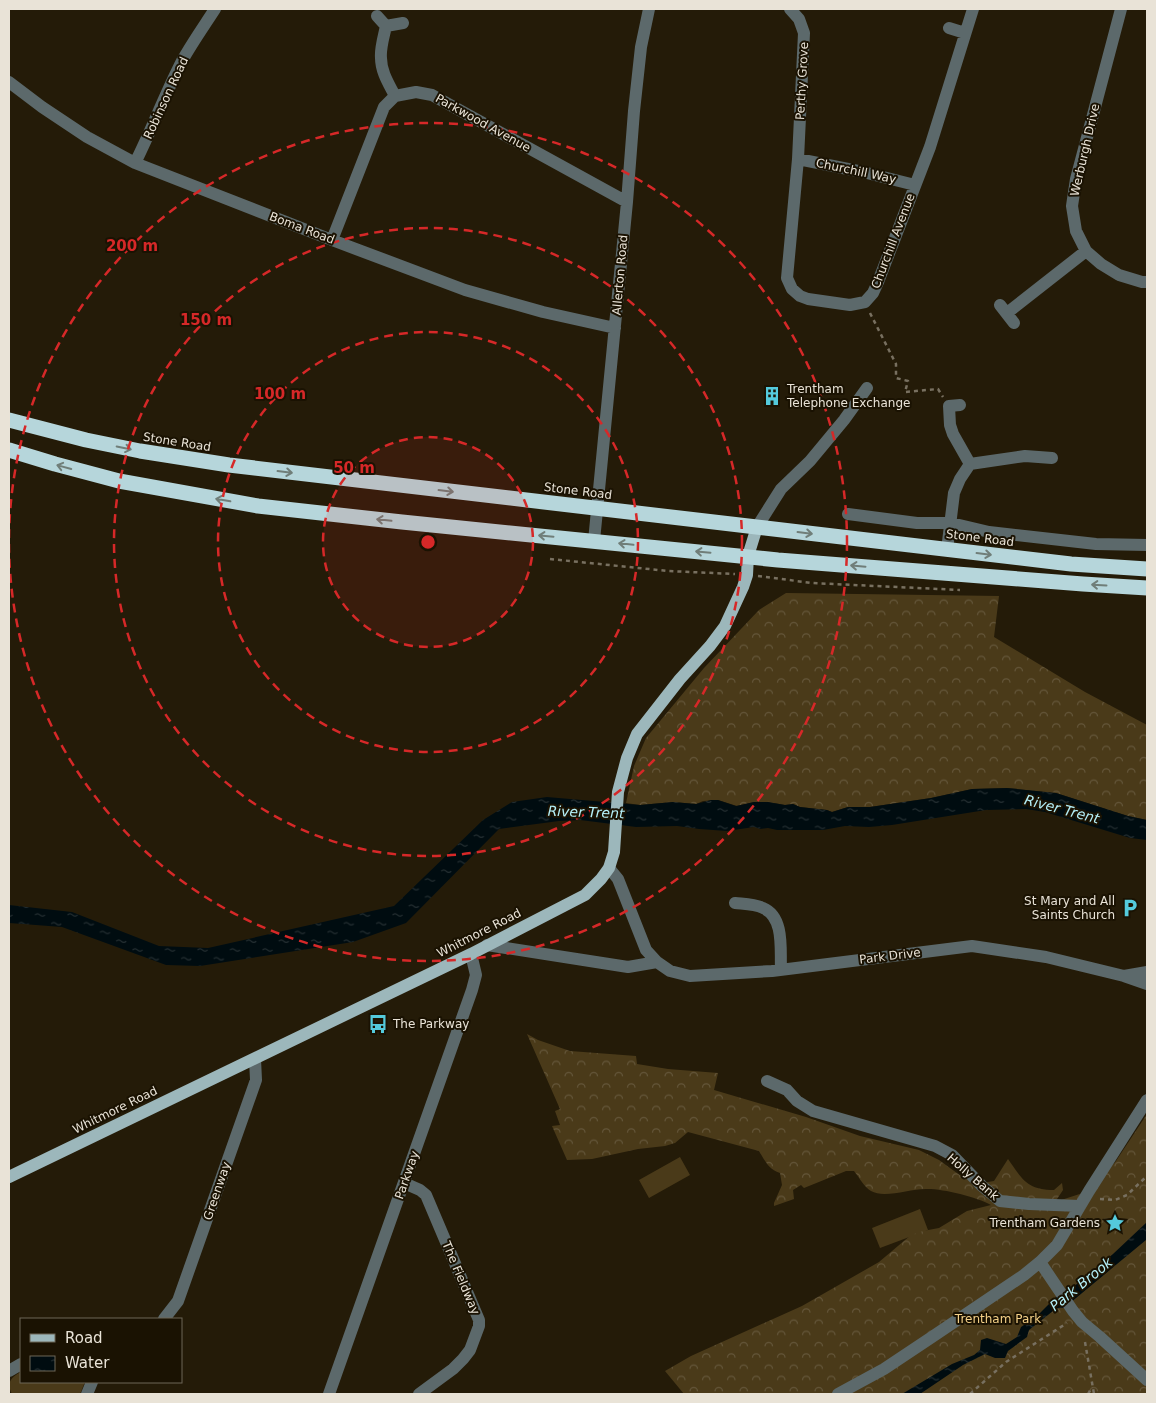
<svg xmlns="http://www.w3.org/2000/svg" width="1156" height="1403" font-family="'DejaVu Sans',sans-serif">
	<defs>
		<pattern id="forest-crowns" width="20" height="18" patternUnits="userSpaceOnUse" patternTransform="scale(1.25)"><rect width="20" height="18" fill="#4a3a19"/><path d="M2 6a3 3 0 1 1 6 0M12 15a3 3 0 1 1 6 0" fill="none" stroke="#64563a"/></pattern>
		<pattern id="water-ripples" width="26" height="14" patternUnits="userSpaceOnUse" patternTransform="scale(1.25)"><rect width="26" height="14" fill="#000c10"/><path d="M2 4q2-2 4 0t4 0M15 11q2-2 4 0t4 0" fill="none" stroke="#252f32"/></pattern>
	</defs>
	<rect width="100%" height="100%" fill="#241b08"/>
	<path fill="#4a3a19" d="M680,1157L690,1175L649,1198L639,1180Z
		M920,1209L928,1230L880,1248L872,1228Z
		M21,1372V1382H85L80,1394H12C6,1383 11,1377 21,1372Z"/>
	<path fill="url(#forest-crowns)" d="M786,593L999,596L994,637L1085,692L1147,725V820L1128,816L1056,793L1007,788L972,789L931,798L870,807H848L832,812L827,810L800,807L793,804L785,805L768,802H754L737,806L718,800L703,801L696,804L673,802L640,805L626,803L634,766L646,738L704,668L759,610Z
		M527,1034L538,1040L570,1051L636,1056L637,1064L668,1069L718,1073L714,1090L806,1117L860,1136L919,1150L939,1160L961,1176L976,1184L994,1181L1008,1159C1022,1179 1027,1190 1054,1190L1062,1183L1063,1190L1055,1202L1089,1191L1116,1161L1147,1114V1394H684L665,1371L691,1356L802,1306L879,1262L911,1235L923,1231L939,1228L967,1211L991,1205C977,1197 944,1189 928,1189C911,1188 885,1199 871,1191C864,1187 859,1177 854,1171H846L804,1188L801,1185L793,1190L794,1199L774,1206V1203L782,1185L780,1173C769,1170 765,1161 759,1151L688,1132L675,1143L665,1146L638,1149L592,1159L567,1160L552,1126L560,1125L555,1111L560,1109Z"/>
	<path fill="url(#water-ripples)" d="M1007,788L1056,793L1128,816L1147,820V840L1130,838L1045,812L1026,809L986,810L892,825L869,827L845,826L823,830H777L768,828L760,829L754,827L727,831L699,829L677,826L636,827L580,820L559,821L499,829L406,923L353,942L200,966L166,965L62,927L9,923V905L72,912L159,946L208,948L394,906L483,820L512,802L547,797L640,805L673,802L696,804L711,800H718L736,806L754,802H768L785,805L793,804L800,807L827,810L832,812L848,807H870L931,798L972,789Z
		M1147,1222L1146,1240L1064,1308H1058L1053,1311L1029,1330L1027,1337L1008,1351L1005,1358H995L985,1354L963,1365L920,1394H902L952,1364L974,1355L980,1350L981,1340L987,1338L1006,1344L1017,1337L1021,1327L1037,1316L1058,1295L1077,1284L1113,1254Z"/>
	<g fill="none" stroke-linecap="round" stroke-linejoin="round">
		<path stroke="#787060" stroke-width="2.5" stroke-dasharray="4 4" stroke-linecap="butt" d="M870,313L896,364V378L908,381L905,392L938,389L943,397
			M550,559L668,571L735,574
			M758,576L812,583L960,590
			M1100,1199L1115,1200L1127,1195L1147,1176
			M1085,1342L1094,1394
			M970,1394L1006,1362L1067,1323
			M1088,1394L1092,1387"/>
		<path stroke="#5c696b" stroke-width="12" d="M790,9L799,19L804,33L798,159L787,278L792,289L800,296L808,299L850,305L865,302L873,293L878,282L930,147L973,9
			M1121,9L1076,179L1072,206L1076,231L1086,251L1101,264L1119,275L1142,282H1147
			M377,16L386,26
			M949,28L965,33
			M9,82L42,107L87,137L135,163L332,240L465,290L543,312L615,328
			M395,96C389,84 381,72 381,58C380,48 384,36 386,26L403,23
			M798,159L863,172L915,185
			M135,163C152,129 165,94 182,61C192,43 204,26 215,9
			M332,240L384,107L395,96L416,92L432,95L627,202
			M1000,305L1014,323
			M1007,313L1086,251
			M960,405L949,406L950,425L953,434L970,464
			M848,514L917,523H951L989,532L1096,544L1147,545
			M757,527L781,489L810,461L844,420L867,388
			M594,541L627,202L634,111L641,47L649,9
			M947,550L954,493L960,479L970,464L1025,456L1052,458
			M609,868L618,879L646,950L657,962
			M735,903C744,904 755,904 763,908C785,917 780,951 781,970
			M487,945L628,967L657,962L670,971L690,976L772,971L972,946L1046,957L1124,976L1147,984
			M1124,976L1147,972
			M767,1081L787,1090L797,1101L813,1111L935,1146L952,1155L982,1186L1000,1201L1029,1204L1080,1206
			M404,1183L420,1190L426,1195L479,1320V1326L470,1350L463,1359L453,1369L419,1394
			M1040,1262L1073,1311L1082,1322L1100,1337L1147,1380
			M164,1319L178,1301L256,1080L255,1059
			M9,1371L21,1364
			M87,1394L92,1382
			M329,1394L472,990L476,975L471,954
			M838,1394L884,1369L932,1337L1024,1275L1040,1262L1057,1245L1089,1191L1147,1100"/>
		<path stroke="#9cb7bb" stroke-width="12" d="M9,1177L471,954L585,895L601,879L609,868L614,852L618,792L627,758L637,734L680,679L710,646L725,626L743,587L747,575L748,556L757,527"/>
		<path stroke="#b6d6db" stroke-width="15" d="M9,420L86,440L140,451L229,465L1071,564L1147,569
			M9,450L55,464L119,481L258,506L402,522L778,560L1083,584L1147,588"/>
	</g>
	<defs><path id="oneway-shaft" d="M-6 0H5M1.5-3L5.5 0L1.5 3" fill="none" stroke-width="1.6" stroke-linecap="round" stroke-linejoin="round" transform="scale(1.25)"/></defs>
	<g stroke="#707e79">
		<use href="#oneway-shaft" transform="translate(124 448) rotate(12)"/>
		<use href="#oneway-shaft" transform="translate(64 467) rotate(-165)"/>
		<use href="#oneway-shaft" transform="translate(285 472) rotate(7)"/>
		<use href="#oneway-shaft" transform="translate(446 491) rotate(7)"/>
		<use href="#oneway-shaft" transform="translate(223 500) rotate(-170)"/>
		<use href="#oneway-shaft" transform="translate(384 520) rotate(-174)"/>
		<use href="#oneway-shaft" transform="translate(805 533) rotate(7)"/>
		<use href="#oneway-shaft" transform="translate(546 536) rotate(-175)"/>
		<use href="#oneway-shaft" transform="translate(626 544) rotate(-174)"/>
		<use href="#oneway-shaft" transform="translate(703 552) rotate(-175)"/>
		<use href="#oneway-shaft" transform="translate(984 554) rotate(7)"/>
		<use href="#oneway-shaft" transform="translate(858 566) rotate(-175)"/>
		<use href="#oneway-shaft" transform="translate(1099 585) rotate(-177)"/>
	</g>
	<circle cx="428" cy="542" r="105" fill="#d62828" fill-opacity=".12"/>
	<g fill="none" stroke="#d62828" stroke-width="2.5" stroke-dasharray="9 6">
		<circle cx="428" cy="542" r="105"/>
		<circle cx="428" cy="542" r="210"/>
		<circle cx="428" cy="542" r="314"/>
		<circle cx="428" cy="542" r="419"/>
	</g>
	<defs>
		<g id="building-bare" transform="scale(1.5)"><path d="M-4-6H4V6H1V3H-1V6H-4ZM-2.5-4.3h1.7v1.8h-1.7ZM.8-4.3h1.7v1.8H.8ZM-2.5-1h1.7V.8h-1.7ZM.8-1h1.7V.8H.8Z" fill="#54cadc" stroke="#1a1202" stroke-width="2.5" paint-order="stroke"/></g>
		<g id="parking-bare" transform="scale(1.5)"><path d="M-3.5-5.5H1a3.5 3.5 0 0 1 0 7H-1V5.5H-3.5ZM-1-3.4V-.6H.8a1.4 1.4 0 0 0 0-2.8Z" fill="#54cadc" stroke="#1a1202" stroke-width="2.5" paint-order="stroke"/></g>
		<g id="bus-bare" transform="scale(1.5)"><path d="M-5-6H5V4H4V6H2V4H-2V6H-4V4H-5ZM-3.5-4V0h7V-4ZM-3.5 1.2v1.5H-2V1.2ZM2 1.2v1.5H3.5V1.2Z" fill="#54cadc" stroke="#1a1202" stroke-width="2.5" paint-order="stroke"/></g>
		<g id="sight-bare" transform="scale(1.5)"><path d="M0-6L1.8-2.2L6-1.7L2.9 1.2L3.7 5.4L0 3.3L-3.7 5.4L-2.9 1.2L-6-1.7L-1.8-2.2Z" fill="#54cadc" stroke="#1a1202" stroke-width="2.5" paint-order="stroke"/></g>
	</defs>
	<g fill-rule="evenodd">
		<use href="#building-bare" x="772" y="396"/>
		<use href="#parking-bare" x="1130" y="908"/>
		<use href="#bus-bare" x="378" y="1024"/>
		<use href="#sight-bare" x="1115" y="1223"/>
	</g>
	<g text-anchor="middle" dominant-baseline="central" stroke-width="4" stroke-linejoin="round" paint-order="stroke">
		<g font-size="12" fill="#e9e3d7" stroke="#1a1202">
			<text transform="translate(802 81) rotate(-87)">Perthy Grove</text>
			<text transform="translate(166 98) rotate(-65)">Robinson Road</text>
			<text transform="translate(483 123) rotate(29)">Parkwood Avenue</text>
			<text transform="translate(1085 150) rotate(-77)">Werburgh Drive</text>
			<text transform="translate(856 171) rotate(12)">Churchill Way</text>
			<text transform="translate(302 228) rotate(21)">Boma Road</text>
			<text transform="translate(893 241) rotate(-69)">Churchill Avenue</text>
			<text transform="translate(620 275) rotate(-85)">Allerton Road</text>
			<text transform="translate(177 442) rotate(9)">Stone Road</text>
			<text transform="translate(578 491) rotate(7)">Stone Road</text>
			<text transform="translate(980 538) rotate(7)">Stone Road</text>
			<text transform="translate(479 933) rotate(-27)">Whitmore Road</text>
			<text transform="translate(890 956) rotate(-7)">Park Drive</text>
			<text transform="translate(115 1110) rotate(-26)">Whitmore Road</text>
			<text transform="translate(407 1175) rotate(-71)">Parkway</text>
			<text transform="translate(973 1177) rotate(41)">Holly Bank</text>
			<text transform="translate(217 1191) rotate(-71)">Greenway</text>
			<text transform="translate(461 1278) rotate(67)">The Fieldway</text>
		</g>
		<g font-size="12" fill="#e9e3d7" stroke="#1a1202" text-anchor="start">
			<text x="787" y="389">Trentham<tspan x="787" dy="14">Telephone Exchange</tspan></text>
			<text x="1115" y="901" text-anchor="end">St Mary and All<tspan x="1115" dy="14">Saints Church</tspan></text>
			<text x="393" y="1024">The Parkway</text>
			<text x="1100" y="1223" text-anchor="end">Trentham Gardens</text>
		</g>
		<g font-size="12" fill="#f5d188" stroke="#1a1202">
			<text x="998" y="1319">Trentham Park</text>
		</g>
		<g font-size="14" font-style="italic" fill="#b4eff8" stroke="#1a1202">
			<text transform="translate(1062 809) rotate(15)">River Trent</text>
			<text transform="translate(586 812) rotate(2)">River Trent</text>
			<text transform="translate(1081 1284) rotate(-39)">Park Brook</text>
		</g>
	</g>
	<circle cx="428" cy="542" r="8" fill="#d62828" stroke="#1a1202" stroke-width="2.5"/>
	<g font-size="15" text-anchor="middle" font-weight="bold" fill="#d62828" stroke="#1a1202" stroke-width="4" stroke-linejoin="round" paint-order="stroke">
		<text x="132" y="251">200 m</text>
		<text x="206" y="325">150 m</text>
		<text x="280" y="399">100 m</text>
		<text x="354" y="473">50 m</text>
	</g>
	<rect width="1156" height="1403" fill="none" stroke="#e9e3d7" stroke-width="20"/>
	<rect x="20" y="1318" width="162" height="65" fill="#1a1202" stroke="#6d6657"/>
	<rect x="30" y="1334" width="25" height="8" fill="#9cb7bb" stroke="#6d6657"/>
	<text x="65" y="1343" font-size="15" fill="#e9e3d7">Road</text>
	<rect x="30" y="1356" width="25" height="15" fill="url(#water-ripples)" stroke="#6d6657"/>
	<text x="65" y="1368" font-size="15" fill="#e9e3d7">Water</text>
</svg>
